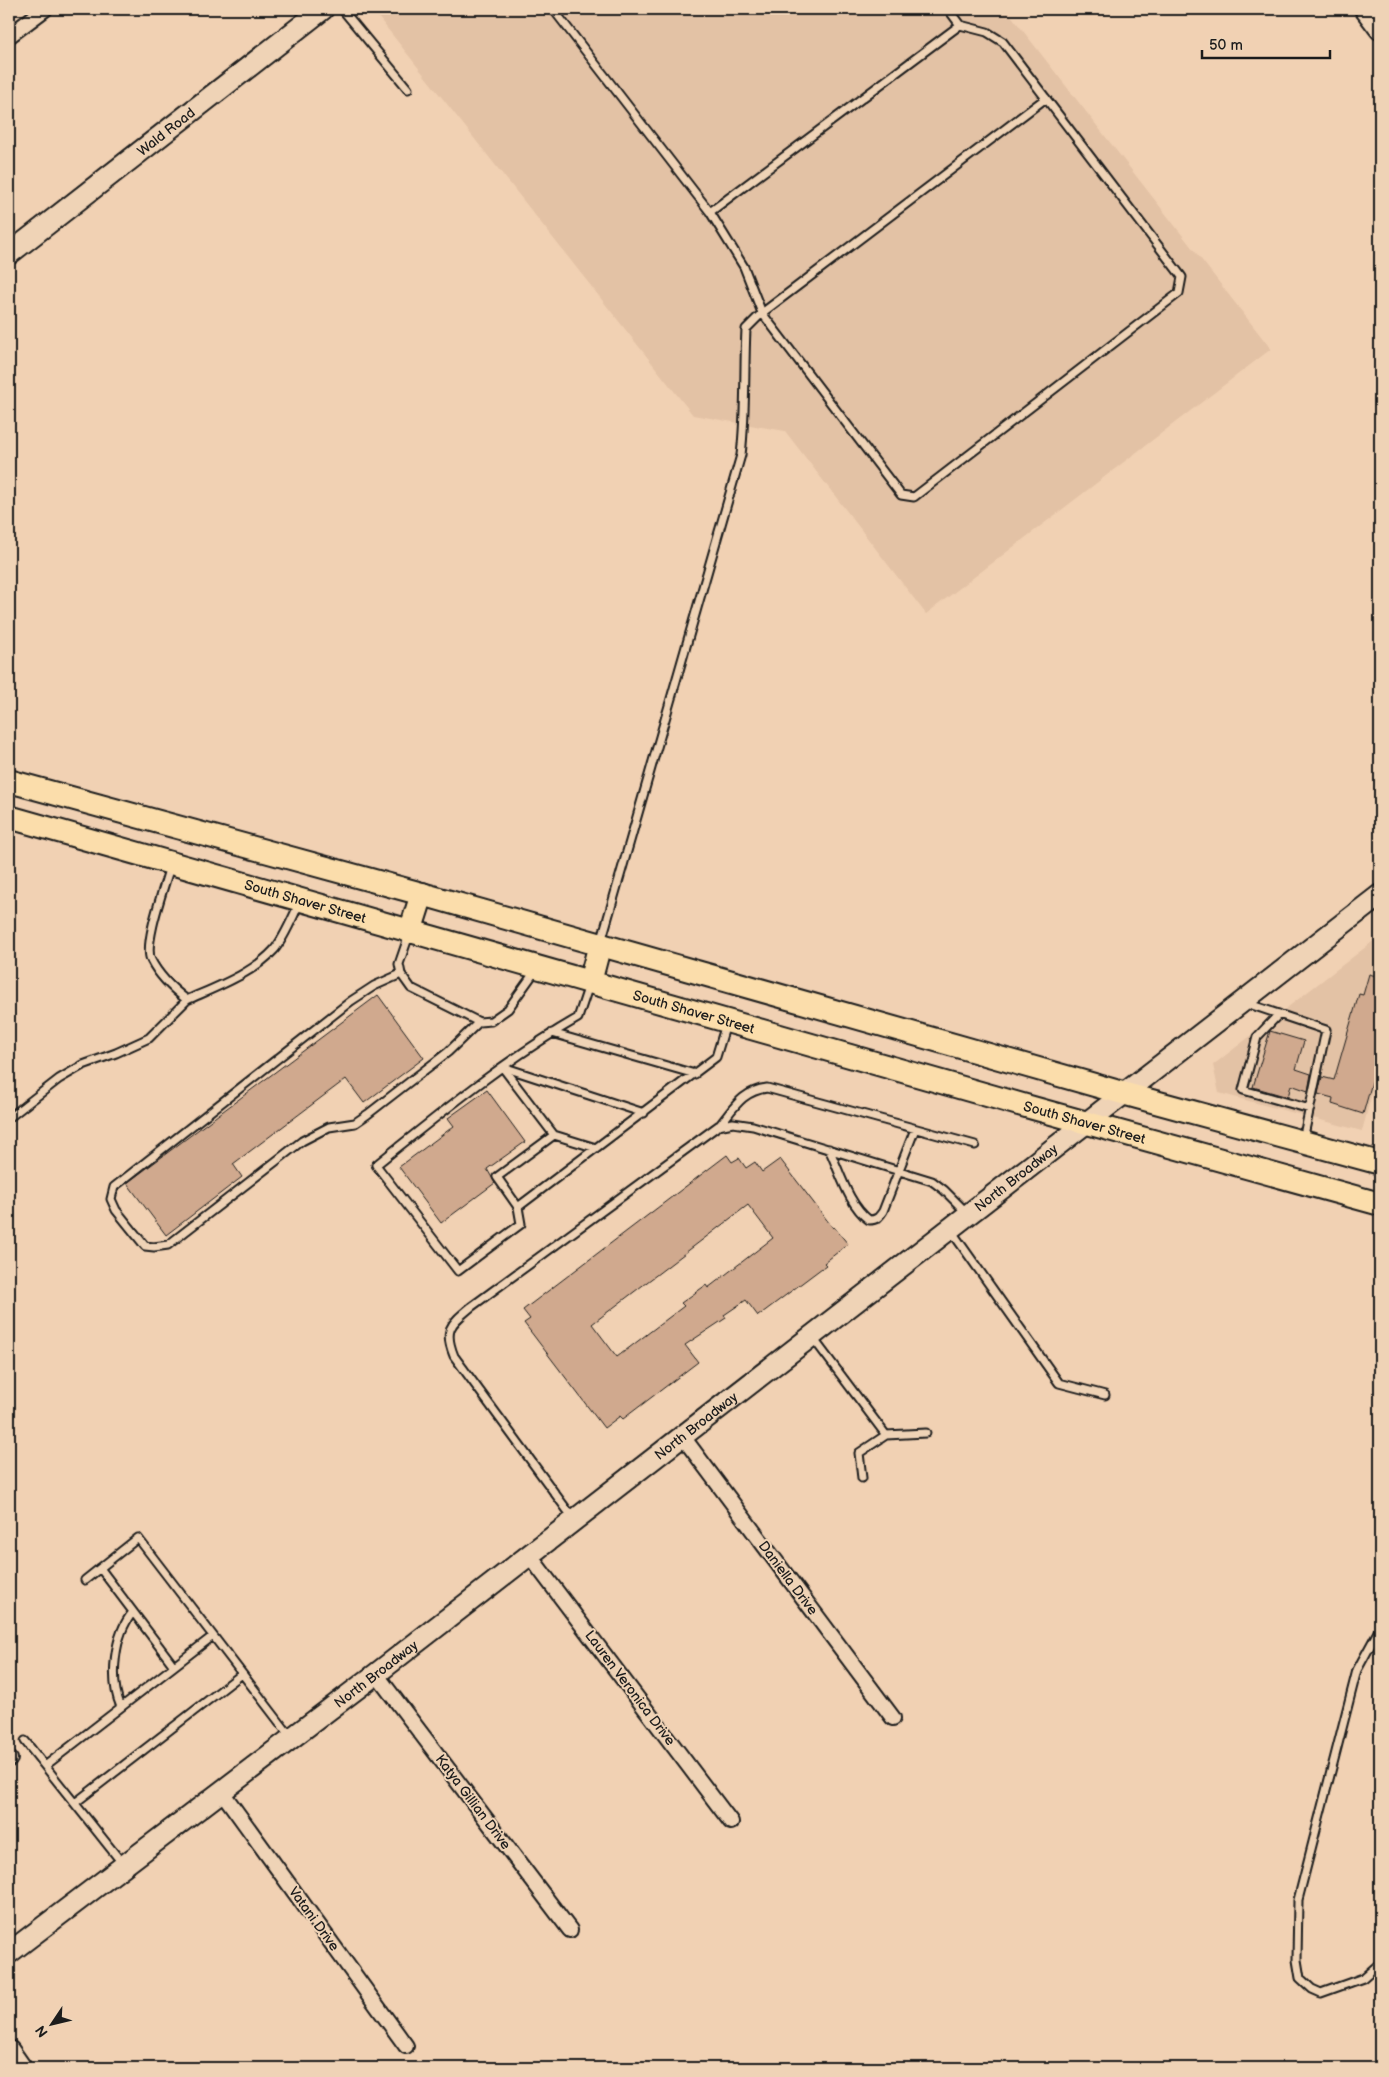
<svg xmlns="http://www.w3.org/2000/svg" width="1389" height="2077" font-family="'Balsamiq Sans',sans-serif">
	<rect width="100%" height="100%" fill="#f1d1b3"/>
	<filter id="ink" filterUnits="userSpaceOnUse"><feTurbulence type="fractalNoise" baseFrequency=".02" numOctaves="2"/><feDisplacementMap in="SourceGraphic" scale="10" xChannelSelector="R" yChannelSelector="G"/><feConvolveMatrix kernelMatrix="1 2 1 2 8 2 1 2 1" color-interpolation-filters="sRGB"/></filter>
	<g filter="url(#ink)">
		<path fill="#e3c2a5" d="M380,9H1006L1271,349L926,614L785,431L693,415L375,13Z
			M1380,936V1064L1362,1131L1219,1093L1213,1065Z"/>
		<path fill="#d0a98e" stroke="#1c1c1c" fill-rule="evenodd" d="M1369,974L1380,977V1054L1363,1114L1332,1104L1333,1098L1318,1094L1322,1077L1334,1080L1359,994L1363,995Z
			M378,995L424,1058L364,1103L346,1079L233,1164L242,1177L166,1235L127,1183Z
			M1270,1031L1304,1041L1296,1069L1311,1074L1308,1091L1291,1085L1288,1097L1253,1087Z
			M487,1090L525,1142L487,1169L495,1183L441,1223L399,1167L454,1126L448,1118Z
			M727,1155L732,1162L739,1158L746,1168L755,1162L762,1172L780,1159L833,1228L834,1227L848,1244L824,1263L826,1265L758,1316L746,1300L724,1315L726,1318L685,1345L698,1362L623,1419L620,1416L604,1428L524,1323L530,1319L523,1310ZM748,1205L773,1238L708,1288L706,1285L681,1303L684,1306L617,1357L592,1324Z"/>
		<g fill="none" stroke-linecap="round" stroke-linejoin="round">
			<g stroke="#1c1c1c" stroke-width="11">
				<path id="lane" d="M342,9L408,89
					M553,9L710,212
					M948,9L960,25
					M170,866C165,885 143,944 151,960C159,976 174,990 187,1000C216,987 252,974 274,950C285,937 292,918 300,902
					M409,935L399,964L401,974L411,988L479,1022L491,1021L508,1009L536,970
					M601,942L741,455C746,413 744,371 746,329L762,313L901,495L914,497L1179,293L1182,277L1003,42L987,32L960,25L710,212L744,267L762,313L1046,98
					M401,974L374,986L351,1001L114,1187L111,1199L116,1210L145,1246L154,1247L168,1245L302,1141L329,1127L355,1123L368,1114L448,1052L479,1022
					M589,985L578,1018C506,1059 441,1113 376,1165L458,1271L521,1224L518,1207L716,1057L726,1024
					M1246,1003L1326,1030L1303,1140
					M1279,1014L1257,1037L1243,1090L1310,1109
					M552,1033L695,1074
					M503,1067L644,1113
					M503,1068L554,1135
					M10,1117L59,1079L83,1065L116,1053L149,1038L187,1000
					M719,1126C734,1108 742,1091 767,1088L975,1145
					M829,1149C840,1172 848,1204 869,1220C877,1220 879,1217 883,1211L915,1129
					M518,1207L497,1177L554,1135L596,1148
					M950,1229L1059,1383L1105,1395
					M813,1338L886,1435
					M862,1478L859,1453L886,1435L926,1433
					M573,1518L454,1356C443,1329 451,1324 471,1307L718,1126L733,1123L753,1126L932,1181L944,1190L967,1213
					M100,1568L174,1666
					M85,1580L138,1538L290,1736
					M1380,1628L1357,1670L1298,1900L1297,1960L1300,1978L1312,1989L1321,1993L1363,1978L1380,1963
					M121,1707C109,1680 114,1634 133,1612
					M25,1741L123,1864
					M45,1766L213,1636
					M75,1803L242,1674"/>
			</g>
			<g stroke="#1c1c1c" stroke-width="18">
				<path id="street" d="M9,36L45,9
					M683,1437L893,1718
					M529,1555L731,1822
					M376,1674L570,1930
					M9,1759H10
					M222,1792L406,2046"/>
			</g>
			<g stroke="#1c1c1c" stroke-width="24">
				<g id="secondary">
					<path d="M1365,9L1380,29"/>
					<path id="s1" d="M9,254L323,9"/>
					<path id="s2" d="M9,1953L376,1674L1380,895"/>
					<path d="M9,2051L21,2068"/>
				</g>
			</g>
			<g stroke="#1c1c1c" stroke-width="26">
				<g id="primary">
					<path d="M9,781L422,894L1126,1094L1380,1163"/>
					<path id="s3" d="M9,817L1033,1108L1380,1204"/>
					<path d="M410,932L422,894"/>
					<path d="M590,982L600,944"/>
				</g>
			</g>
			<use href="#lane" stroke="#efd3b6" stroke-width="7"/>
			<use href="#street" stroke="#efd3b6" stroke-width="14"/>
			<use href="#secondary" stroke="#efd3b6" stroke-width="20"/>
			<use href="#primary" stroke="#fbddab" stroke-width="22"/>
		</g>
	</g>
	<g text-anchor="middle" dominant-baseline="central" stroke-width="4" stroke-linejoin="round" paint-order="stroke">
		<g font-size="14" fill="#1c1c1c" stroke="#efd3b6">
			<text stroke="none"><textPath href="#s1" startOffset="199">Wald Road</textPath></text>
			<text stroke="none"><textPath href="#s3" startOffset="308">South Shaver Street</textPath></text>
			<text stroke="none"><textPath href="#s3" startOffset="712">South Shaver Street</textPath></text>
			<text stroke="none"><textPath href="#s3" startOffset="1118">South Shaver Street</textPath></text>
			<text stroke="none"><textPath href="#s2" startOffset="1271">North Broadway</textPath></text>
			<text stroke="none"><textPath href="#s2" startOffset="866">North Broadway</textPath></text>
			<text transform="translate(788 1578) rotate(53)">Daniella Drive</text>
			<text stroke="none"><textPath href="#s2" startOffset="461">North Broadway</textPath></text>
			<text transform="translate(630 1688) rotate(53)">Lauren Veronica Drive</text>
			<text transform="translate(473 1802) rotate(53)">Katya Gillian Drive</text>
			<text transform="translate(314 1919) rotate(54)">Vatani Drive</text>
		</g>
	</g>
	<rect width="1389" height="2077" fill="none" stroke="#efd3b6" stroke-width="30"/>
	<rect x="15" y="15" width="1359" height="2047" fill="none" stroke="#1c1c1c" stroke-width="2" filter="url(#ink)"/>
	<g transform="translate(52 2024) rotate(235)" stroke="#efd3b6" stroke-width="4" paint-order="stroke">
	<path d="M0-4L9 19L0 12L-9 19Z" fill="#1c1c1c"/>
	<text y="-8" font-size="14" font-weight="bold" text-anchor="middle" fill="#1c1c1c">N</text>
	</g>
	<path d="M1202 50v8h128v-8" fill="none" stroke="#1c1c1c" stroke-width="2.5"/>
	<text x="1209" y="50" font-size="15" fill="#1c1c1c" stroke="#efd3b6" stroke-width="4" paint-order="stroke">50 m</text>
</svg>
